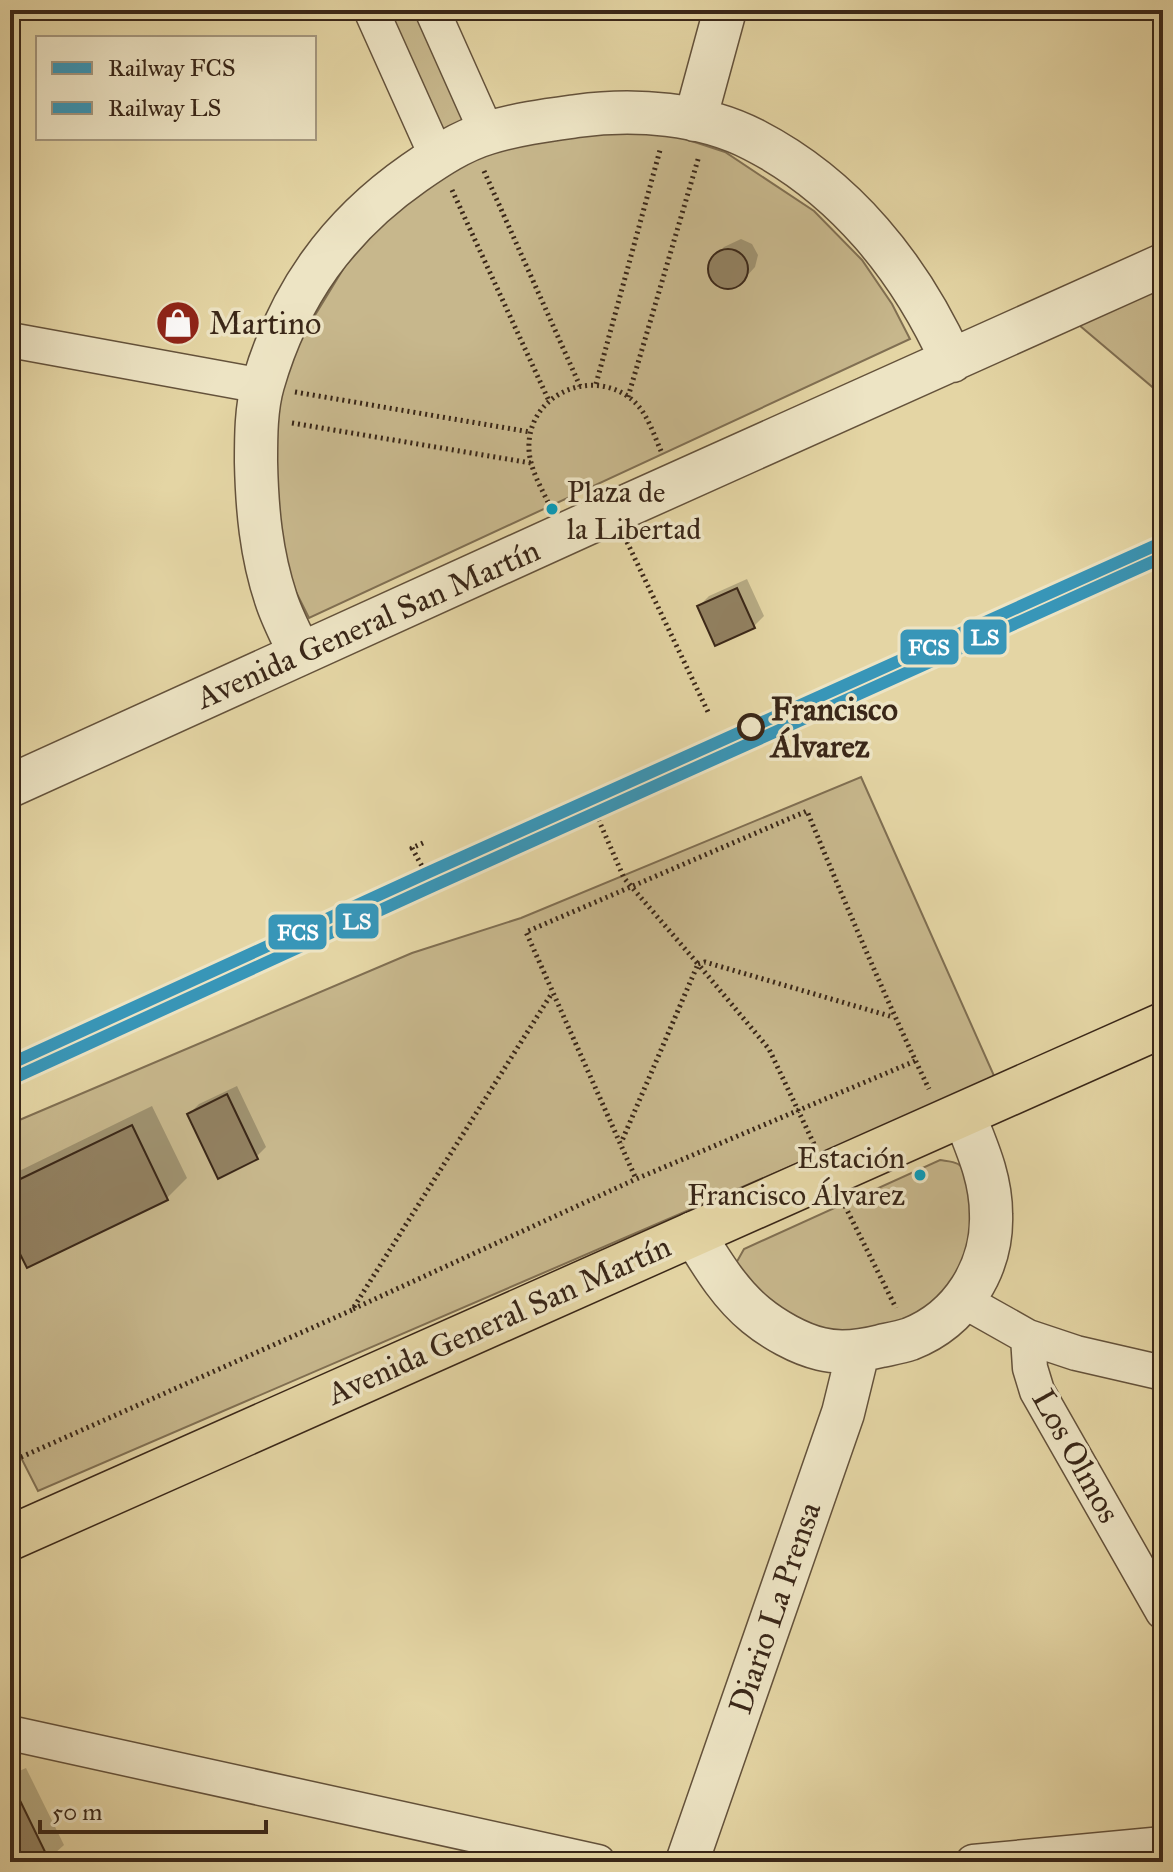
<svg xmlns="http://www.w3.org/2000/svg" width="1173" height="1872" font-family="'IM FELL Great Primer',serif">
	<rect width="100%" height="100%" fill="#e4d5a4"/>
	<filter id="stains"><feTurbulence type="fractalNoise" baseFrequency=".0025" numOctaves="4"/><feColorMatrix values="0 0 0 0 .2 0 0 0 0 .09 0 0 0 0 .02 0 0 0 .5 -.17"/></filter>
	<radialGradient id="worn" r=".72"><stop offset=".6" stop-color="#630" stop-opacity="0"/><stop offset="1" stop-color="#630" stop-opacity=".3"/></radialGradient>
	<path fill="#c7b78c" stroke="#806f52" stroke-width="2" d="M371,10H432L487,133L437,157Z
		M655,129L725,152L814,211L862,260L892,304L910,339L309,618L282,564L273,399L295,348L345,266L393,212L467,158L531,136Z
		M1163,287V396L1079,325Z
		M861,777L995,1078L38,1491L10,1436V1124L412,953L521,918Z
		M940,1160C946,1161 953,1161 958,1164C990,1184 971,1258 952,1282C922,1321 869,1340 821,1328C804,1323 785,1319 771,1307C758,1295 747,1278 735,1265L744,1249Z"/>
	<path fill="#0003" d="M741,239L752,244L758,255L755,267L745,278L729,287L718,284L710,269L713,258L724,247Z
		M747,579L764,616L754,626L699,606L709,596Z
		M237,1086L266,1147L256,1157L189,1114L199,1104Z
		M152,1106L187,1178L167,1198L10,1230V1177L13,1174Z
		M26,1768L64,1845L45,1862H10V1775Z"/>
	<path fill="#928161" stroke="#3a2718" stroke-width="2" d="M708 269a20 20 0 1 1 40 0a20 20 0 1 1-40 0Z
		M737,588L755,628L715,646L697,606Z
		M227,1094L258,1159L218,1179L187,1114Z
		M132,1125L168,1200L27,1268L10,1234V1184Z
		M10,1782H11L50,1862H10Z"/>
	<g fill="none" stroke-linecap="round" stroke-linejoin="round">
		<g stroke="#64523b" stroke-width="37">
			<path id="minor" d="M371,10L437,157
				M432,10L487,133
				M10,340L262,386
				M964,1301L1028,1337L1076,1353L1163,1373
				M1028,1337L1030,1368L1037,1391L1163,1612
				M10,1733L598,1862
				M973,1862L1163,1844"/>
		</g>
		<g stroke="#64523b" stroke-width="45">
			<path id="tertiary" d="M695,120L725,10
				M300,654C292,636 282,618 276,599C261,554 257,509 256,462C256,437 256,408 263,384C289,294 338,226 414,173C437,157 461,141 488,133C517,124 548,120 577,116C635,108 702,113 754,140C845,187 910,268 952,361
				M10,786L613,512L1163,265
				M693,1233C711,1262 729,1293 756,1315C773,1329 799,1344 821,1349C841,1354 861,1351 881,1346C890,1344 901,1342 910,1339C961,1319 993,1268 991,1214C991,1178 977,1148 964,1115
				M687,1862L843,1413L858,1352"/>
		</g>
		<g stroke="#3a2718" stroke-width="47">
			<path id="primary" d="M10,1538L1163,1025"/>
		</g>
		<path stroke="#3a2718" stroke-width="5" stroke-dasharray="2 4" stroke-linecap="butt" d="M484,171L580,386
			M452,190L549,401
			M596,384L660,150
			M295,392L530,432
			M628,397L699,156
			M292,423L531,463
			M548,502C540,486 530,468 529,450C526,396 589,367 630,398C647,411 653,433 661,451
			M627,542L709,714
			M596,814L624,878L698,964L621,1143
			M423,843L412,848L434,888L446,882
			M915,1061L636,1179L526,932L807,811C846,905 885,998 929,1089
			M814,1144L769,1049L698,964L705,962L893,1017
			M845,1206L896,1308
			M353,1309L636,1179
			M10,1462L352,1310L552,993"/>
		<use href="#minor" stroke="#ede4c4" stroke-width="34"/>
		<use href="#tertiary" stroke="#ede4c4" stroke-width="42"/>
		<use href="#primary" stroke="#e4d5a4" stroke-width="44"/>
		<g stroke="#ede4c4" stroke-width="18">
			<path id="rail-1" d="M10,1064L427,873L1163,542"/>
		</g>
		<g stroke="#ede4c4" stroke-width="18">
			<path id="rail-2" d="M16,1077L433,886L1163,557"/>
		</g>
		<use href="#rail-1" stroke="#3896b8" stroke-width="12"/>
		<use href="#rail-2" stroke="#3896b8" stroke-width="12"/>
	</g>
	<defs>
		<g id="shop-disc" transform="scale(2.3)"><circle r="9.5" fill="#8f2418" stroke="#ede4c4"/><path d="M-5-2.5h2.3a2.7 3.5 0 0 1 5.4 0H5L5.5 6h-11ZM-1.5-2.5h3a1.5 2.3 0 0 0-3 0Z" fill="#fff"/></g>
	</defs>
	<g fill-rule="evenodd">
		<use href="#shop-disc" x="178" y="323"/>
	</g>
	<g fill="#069cbc" stroke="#ede4c4" stroke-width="3">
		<circle cx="552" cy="509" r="7"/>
		<circle cx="920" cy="1175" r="7"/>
	</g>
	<circle fill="#ede4c4" stroke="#3a2718" stroke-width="4" cx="751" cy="727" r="12"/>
	<g text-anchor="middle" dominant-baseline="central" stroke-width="7" stroke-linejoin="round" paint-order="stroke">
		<g font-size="30" fill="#3a2718" stroke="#ede4c4" text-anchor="start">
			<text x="567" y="492">Plaza de<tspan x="567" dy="37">la Libertad</tspan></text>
			<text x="905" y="1158" text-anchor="end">Estación<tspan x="905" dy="37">Francisco Álvarez</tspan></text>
		</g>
		<g font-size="32" fill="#3a2718" stroke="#ede4c4" text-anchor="start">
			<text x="209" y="323">Martino</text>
		</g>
		<g font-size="32" fill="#3a2718" stroke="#ede4c4">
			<text transform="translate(368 624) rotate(-24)">Avenida General San Martín</text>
			<text transform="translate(499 1320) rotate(-24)">Avenida General San Martín</text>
			<text transform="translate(1076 1456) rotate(61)">Los Olmos</text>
			<text transform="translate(775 1608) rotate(-71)">Diario La Prensa</text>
		</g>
		<g font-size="32" font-weight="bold" fill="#3a2718" stroke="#ede4c4" text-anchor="start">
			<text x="771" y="709">Francisco<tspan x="771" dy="37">Álvarez</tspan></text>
		</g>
	</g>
	<g stroke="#ede4c4" stroke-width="3">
		<rect x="962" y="618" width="46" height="38" rx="8" fill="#3896b8"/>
		<rect x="899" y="628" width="61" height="38" rx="8" fill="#3896b8"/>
		<rect x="334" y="902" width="46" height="38" rx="8" fill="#3896b8"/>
		<rect x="267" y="913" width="61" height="38" rx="8" fill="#3896b8"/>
	</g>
	<g font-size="22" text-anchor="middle" font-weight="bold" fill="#fff">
		<text x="985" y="645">LS</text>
		<text x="929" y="655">FCS</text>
		<text x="357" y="929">LS</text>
		<text x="298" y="940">FCS</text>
	</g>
	<rect width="1173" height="1872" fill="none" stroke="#e4d5a4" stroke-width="40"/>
	<rect x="12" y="12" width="1149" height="1848" fill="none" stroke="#3a2718" stroke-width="4"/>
	<rect x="20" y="20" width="1133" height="1832" fill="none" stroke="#3a2718" stroke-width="2"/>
	<rect x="36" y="36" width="280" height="104" fill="#ede4c4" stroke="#a5987f" stroke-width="2"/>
	<rect x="52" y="62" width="40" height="12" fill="#3896b8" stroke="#a5987f" stroke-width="2"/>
	<text x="108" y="76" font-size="24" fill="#3a2718">Railway FCS</text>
	<rect x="52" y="102" width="40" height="12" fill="#3896b8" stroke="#a5987f" stroke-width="2"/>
	<text x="108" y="116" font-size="24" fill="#3a2718">Railway LS</text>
	<path d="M40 1820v12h226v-12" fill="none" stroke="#3a2718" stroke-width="4"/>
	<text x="52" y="1820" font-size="24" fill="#3a2718" stroke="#ede4c4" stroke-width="6" paint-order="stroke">50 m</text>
	<rect width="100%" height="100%" filter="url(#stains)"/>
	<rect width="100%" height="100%" fill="url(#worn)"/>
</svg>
